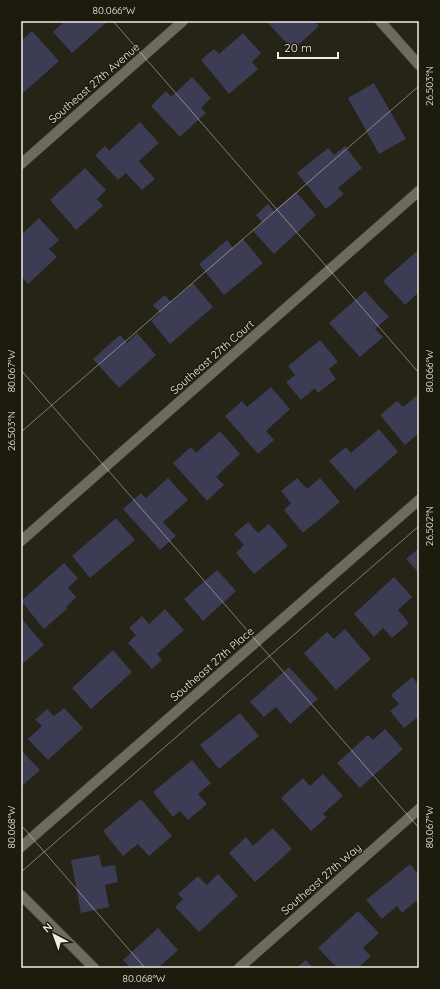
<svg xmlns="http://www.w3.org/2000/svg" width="440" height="989" font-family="Quicksand,sans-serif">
	<rect width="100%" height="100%" fill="#262317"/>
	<path fill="#3c3c54" d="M61,21H108L72,53L53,32L63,23Z
		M266,21H315L319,26L293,50Z
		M32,31L59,61L23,93L21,91V41Z
		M243,33L261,53L252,62L258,69L229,94L201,60L214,49L219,54Z
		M192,77L211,98L201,108L206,113L180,137L151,106L166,91L171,97Z
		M374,83L406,139L379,154L348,98Z
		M140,122L159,143L139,161L155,179L142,190L126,173L118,180L95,155L105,146L109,151Z
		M345,146L362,168L338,188L344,194L326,209L297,173L328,148L334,155Z
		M85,168L106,190L97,199L103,206L76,230L50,200Z
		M296,192L316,215L274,254L253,231L262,222L256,215L268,204L274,211Z
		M39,218L59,240L49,249L57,257L28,284L21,276V235Z
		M243,239L263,263L224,295L199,264L227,240L233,248Z
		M419,249V292L405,305L383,281Z
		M193,283L213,307L170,344L151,321L160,313L153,305L165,295L171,302Z
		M365,291L389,317L375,329L383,337L360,357L329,323Z
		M137,333L156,355L119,388L93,359L120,335L127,343Z
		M320,340L338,362L329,369L336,379L318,393L315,388L301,400L286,382L295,375L288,366Z
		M271,387L290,409L266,431L274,440L258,454L225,416L242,401L247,407Z
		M419,394V433L405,445L380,415L397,401L403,407Z
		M379,429L398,452L355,490L329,461L346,447L351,453Z
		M220,431L240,454L216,477L224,485L207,501L173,463L191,447L196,453Z
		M168,478L188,500L163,522L176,536L160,550L123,509L141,493L146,498Z
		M297,478L307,489L320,478L340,502L303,533L284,510L291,503L281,491Z
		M116,518L135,540L90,578L72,556Z
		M248,522L258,533L269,524L288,546L254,574L236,553L244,545L234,534Z
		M419,548V573L406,559Z
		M64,563L78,578L68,588L76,597L66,607L68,608L44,629L21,601Z
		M217,570L236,591L203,621L184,599Z
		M394,577L412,597L398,610L409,623L392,638L383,628L374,637L354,614Z
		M165,609L184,630L157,654L162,660L152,669L128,643L136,635L129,628L142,616L149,624Z
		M21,618L44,645L21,665Z
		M345,629L371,659L336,690L304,653L327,632L334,639Z
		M113,650L132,672L91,709L72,688Z
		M289,667L318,699L290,724L276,707L264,717L250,702Z
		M412,677L419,685V716L404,728L390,711L399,704L391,695Z
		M64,708L83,728L48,760L28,739L42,726L35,720L47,709L54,716Z
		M240,713L259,736L219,769L200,745Z
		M385,729L403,749L360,788L337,763L368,735L373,740Z
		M21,750L40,770L21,787Z
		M192,760L211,783L198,794L207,804L188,820L180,811L173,817L153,792Z
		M323,774L343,796L323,814L327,817L311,831L281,798L303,778L310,786Z
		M141,799L172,836L149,856L138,844L123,856L103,831Z
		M273,828L292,849L255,882L229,853L246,837L253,846Z
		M99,855L102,867L115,865L118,882L105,885L109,907L81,913L71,860Z
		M410,864L419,875V904L416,901L402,913L397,906L382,919L366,900Z
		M218,874L238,896L199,932L175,907L183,899L178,894L198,876L207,885Z
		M358,911L379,933L363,948L371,956L358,968H337L318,948Z
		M158,928L178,950L158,968H131L123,960Z
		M306,960L313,968H296Z"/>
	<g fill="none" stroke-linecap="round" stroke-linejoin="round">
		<g stroke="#403e35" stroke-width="11">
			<path id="street" d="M380,21L419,65
				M21,164L183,21
				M21,541L419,191
				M21,847L419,500
				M21,895L94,968
				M239,968L419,809"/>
		</g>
		<use href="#street" stroke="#6e6b5c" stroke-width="10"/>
	</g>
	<path fill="none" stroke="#efede5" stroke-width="1" stroke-opacity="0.45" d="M113,21L419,373M21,370L419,828M21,432L419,86M21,825L145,968M21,872L419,526M416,968L419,966"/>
	<g text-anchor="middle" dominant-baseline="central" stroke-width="3" stroke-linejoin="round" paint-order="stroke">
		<g font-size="11" fill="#efede5" stroke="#1d1a0e">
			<text transform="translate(94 83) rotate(-41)">Southeast 27th Avenue</text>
			<text transform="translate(212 357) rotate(-41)">Southeast 27th Court</text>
			<text transform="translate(212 664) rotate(-41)">Southeast 27th Place</text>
			<text transform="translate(321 879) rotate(-41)">Southeast 27th Way</text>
		</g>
	</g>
	<rect width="440" height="989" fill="none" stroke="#1d1a0e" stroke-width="44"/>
	<g transform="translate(54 935) rotate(319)" stroke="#1d1a0e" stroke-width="3" paint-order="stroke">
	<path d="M0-3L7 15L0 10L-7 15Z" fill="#efede5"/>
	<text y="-6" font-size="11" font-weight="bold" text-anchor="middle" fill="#efede5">N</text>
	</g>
	<path d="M278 52v6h60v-6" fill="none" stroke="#efede5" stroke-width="2"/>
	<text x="284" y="52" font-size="12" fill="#efede5" stroke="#1d1a0e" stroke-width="3" paint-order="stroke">20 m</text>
	<rect x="22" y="22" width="396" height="945" fill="none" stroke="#efede5" stroke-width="1.5"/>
	<g font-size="10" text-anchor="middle" fill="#efede5">
		<text x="114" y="14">80.066°W</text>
		<text transform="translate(429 86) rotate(-90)" y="4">26.503°N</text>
		<text transform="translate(11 371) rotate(-90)" y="4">80.067°W</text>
		<text transform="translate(429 371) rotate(-90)" y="4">80.066°W</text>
		<text transform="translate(11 431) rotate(-90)" y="4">26.503°N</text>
		<text transform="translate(429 526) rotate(-90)" y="4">26.502°N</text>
		<text transform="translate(11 827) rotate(-90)" y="4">80.068°W</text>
		<text transform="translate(429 827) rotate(-90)" y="4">80.067°W</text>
		<text x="144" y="982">80.068°W</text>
	</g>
</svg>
